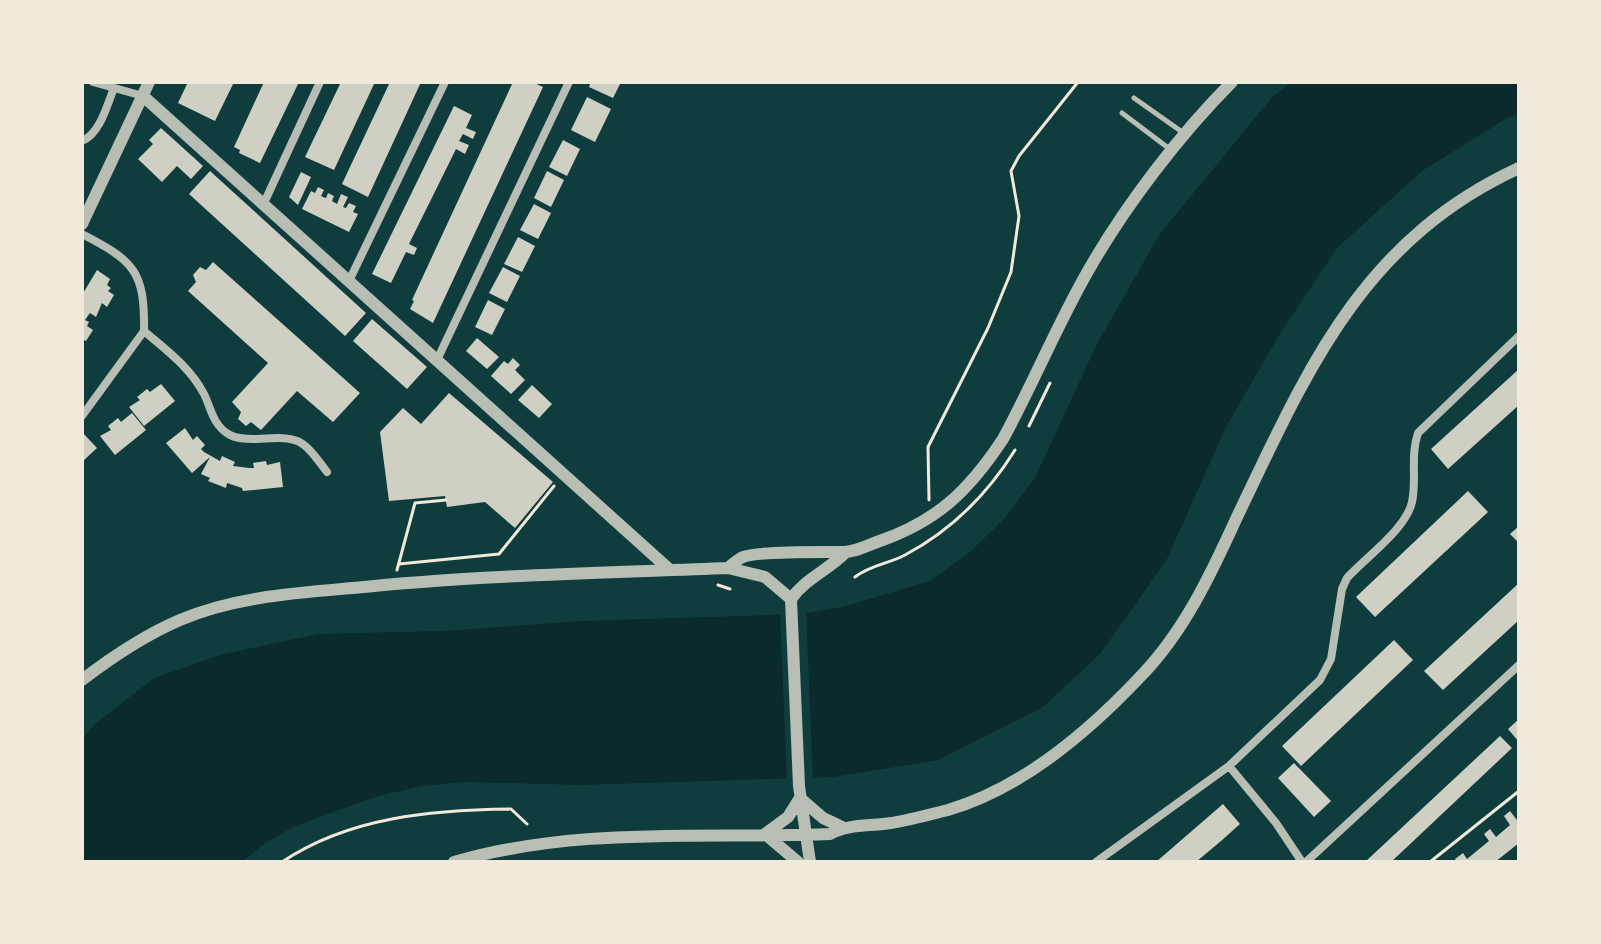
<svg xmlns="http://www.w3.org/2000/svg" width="1601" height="944" font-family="'Work Sans',sans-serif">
	<rect width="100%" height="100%" fill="#0f3d3e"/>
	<path fill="#0a2a2b" d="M1292,82H1519V114L1507,118L1422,171L1337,248L1278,337L1226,427L1166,561L1100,654L1043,707L938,760L834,777L580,785L466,782L422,786L378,796L295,826L265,843L242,862H82V739L94,725L154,678L223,654L319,634L443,631L582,621L803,614L846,606L930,581L970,552L1004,519L1035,478L1096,346L1159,235L1273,96Z"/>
	<path fill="#0f3d3e" d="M806,609L813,782L787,783L780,610Z"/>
	<path fill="#cfcfc3" d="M188,82H234L215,121L178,103Z
		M264,82H299L260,163L239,153L240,150L234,147Z
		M341,82H375L334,170L305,157Z
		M390,82H421L368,197L342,184Z
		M513,82H532L543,87L433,323L410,309L414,301L412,300Z
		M591,82H621L613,98L589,87Z
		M587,97L611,109L595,142L571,130Z
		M454,106L472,115L466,128L476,132L473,139L463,134L459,141L469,145L465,154L456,149L409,244L417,248L414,255L406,252L391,283L372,274Z
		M161,128L203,166L191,179L177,166L162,182L138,159L153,144L149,140Z
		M563,140L580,149L567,176L549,167Z
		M210,171L366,313L345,336L189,194Z
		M547,171L564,180L551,207L534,198Z
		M301,172L311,177L298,205L289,197Z
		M318,187L324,190L321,196L323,197L326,198L328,193L334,196L332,201L337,204L341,194L348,197L343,207L346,208L349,203L356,206L353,212L358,214L349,232L302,209L311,191L315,193Z
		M534,204L551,213L538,239L520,230Z
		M518,237L535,246L522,272L504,264Z
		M213,262L360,393L333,422L297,391L261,430L251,422L246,426L238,419L241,412L232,402L268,363L188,291L196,282L193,275L200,267L206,270Z
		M503,267L520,276L507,302L489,293Z
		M97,270L110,279L107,285L111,288L108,291L114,295L107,307L102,303L96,317L90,313L85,320L89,322L87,326L93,330L86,341L82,339V295Z
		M488,300L505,309L492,335L475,327Z
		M372,319L427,367L407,389L353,341Z
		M477,338L499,357L487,369L466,351Z
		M513,358L520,365L515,370L525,380L511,394L491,376L504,361L508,364Z
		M1519,369V405L1448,469L1431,449Z
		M161,384L175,401L144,426L129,407L140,400L137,397L147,389L150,392Z
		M532,385L552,404L539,418L518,400Z
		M449,393L553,482L515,528L485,502L447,507L445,496L389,501L380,432L403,408L421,424Z
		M132,413L146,430L115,455L100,436L111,430L108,426L118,418L121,422Z
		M185,428L193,440L197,436L205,445L201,449L204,452L220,461L222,456L235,462L233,466L249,468H254L253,463L266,461L267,465L280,462L283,487L243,491L242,488L227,483L226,488L208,481L210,478L201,474L210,457L192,473L166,443Z
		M82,432L97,448L82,462Z
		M1468,491L1488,512L1375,617L1356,597Z
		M1519,526V543L1510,534Z
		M1519,583V620L1443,690L1424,671Z
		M1394,640L1413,660L1301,766L1282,746Z
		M1519,719V742L1508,729Z
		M1500,736L1512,748L1407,847L1391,862H1365Z
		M1294,763L1331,801L1314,817L1278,778Z
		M1223,804L1240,824L1221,841L1196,862H1156Z
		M1510,811L1517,820L1519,818V843L1495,862H1457L1455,859L1463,853L1467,859L1489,841L1484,834L1490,829L1496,837L1510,825L1504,816Z"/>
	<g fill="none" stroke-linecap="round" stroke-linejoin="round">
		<path stroke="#f1e9da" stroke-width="3" d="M1029,426L1050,383
			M929,500L928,447L988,328L1011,272L1019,216L1011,171L1019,156L1078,82
			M399,564L499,554L554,486
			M397,570L415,503L446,500
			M855,577C870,565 888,564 905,555C952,530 987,495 1015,450
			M718,585L730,589
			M282,862C349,817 432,810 511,809L527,824
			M1430,862L1519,791"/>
		<path stroke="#b8beb3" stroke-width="5" d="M1134,98L1185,134
			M1122,113L1171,150"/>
		<path stroke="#b8beb3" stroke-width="8" d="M93,82L143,96
			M82,141C100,134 107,105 114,88
			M264,203L320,82
			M82,234C134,261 145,271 144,331C166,350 190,367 204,394C211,408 213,426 230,435C237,439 247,439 254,439C298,437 300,435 327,472
			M349,281L445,82
			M437,360L569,82
			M82,416L144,331
			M1229,766L1276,823L1302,862
			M1096,862L1229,766L1320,680L1331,659L1342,589L1347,578C1366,557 1406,529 1412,502C1417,479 1410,456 1418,433L1519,336
			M1306,862L1519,665"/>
		<path stroke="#b8beb3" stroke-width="12" d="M143,96L670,570
			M82,224L149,82
			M728,568C733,564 738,559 743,557C757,551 824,552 842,552C853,553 866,546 877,542C936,522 968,492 1003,439C1033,384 1057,325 1088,271C1125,206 1180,134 1232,82
			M791,599L799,786L810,862
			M791,599C805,579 828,570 845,553
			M82,680C112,657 145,635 180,620C234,597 295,593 353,588C477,575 603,573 728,568L765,577L791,599
			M800,798L823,818L842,827
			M765,834L788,817L800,798
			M765,834L798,862
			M454,862C578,826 703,839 830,834C846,825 864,826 883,824C904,822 927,815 948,810C1021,789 1089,731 1140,677C1184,632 1211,574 1237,517C1307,371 1361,241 1519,168"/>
	</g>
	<rect width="1601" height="944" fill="none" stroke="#f1e9da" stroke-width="168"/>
</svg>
